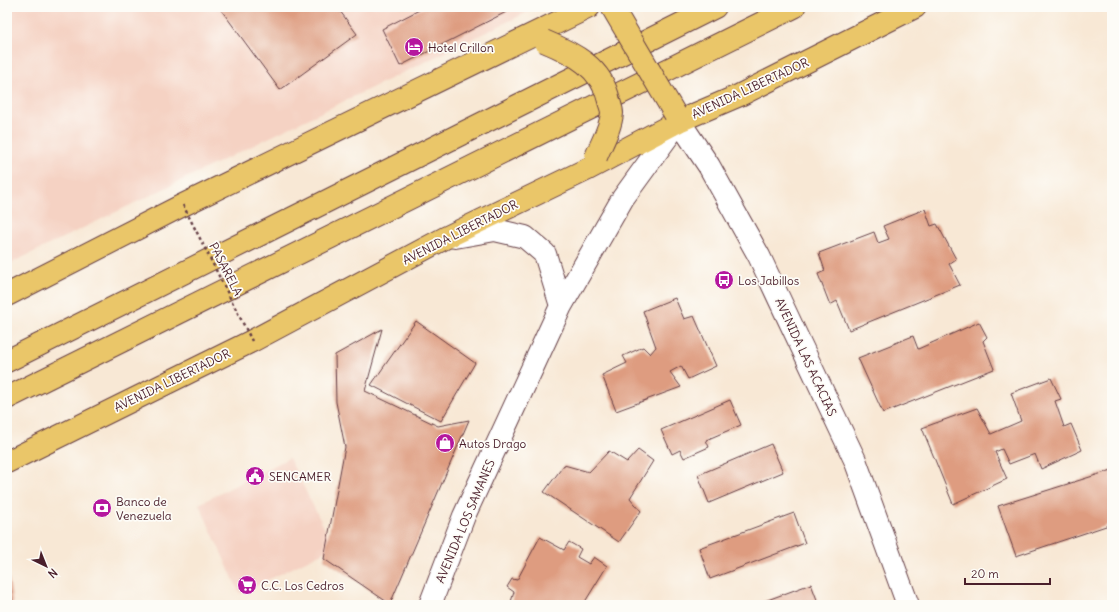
<svg xmlns="http://www.w3.org/2000/svg" width="1119" height="612" font-family="Delius,sans-serif">
	<rect width="100%" height="100%" fill="#fdfcf7"/>
	<filter id="ink" filterUnits="userSpaceOnUse"><feTurbulence type="fractalNoise" baseFrequency=".025" numOctaves="2"/><feDisplacementMap in="SourceGraphic" scale="8" xChannelSelector="R" yChannelSelector="G"/><feConvolveMatrix kernelMatrix="1 2 1 2 8 2 1 2 1" color-interpolation-filters="sRGB"/></filter>
	<filter id="wash" filterUnits="userSpaceOnUse"><feTurbulence type="fractalNoise" baseFrequency=".012" numOctaves="4" result="noise"/><feDisplacementMap in="SourceGraphic" scale="16" xChannelSelector="R" yChannelSelector="G"/><feGaussianBlur stdDeviation="0.9" result="paint"/><feColorMatrix in="noise" values="0 0 0 0 0 0 0 0 0 0 0 0 0 0 0 0 0 1.4 0 .05"/><feComposite in="paint" operator="in"/></filter>
	<g filter="url(#wash)">
		<rect width="100%" height="100%" fill="#f8e8d5"/>
		<path fill="#f5d2c3" d="M7,7H538L7,265Z
			M289,458L334,547L240,594L199,504Z"/>
		<g id="blocks">
			<path fill="#de9c80" d="M219,7H337L357,34L280,90Z
				M425,7H516L400,66L382,29Z
				M925,209L931,226L937,224L956,259L949,264L960,285L849,330L837,301L830,305L818,274L825,271L819,253L874,232L878,243L889,239L883,226Z
				M675,298L684,319L694,316L716,366L688,379L681,366L670,372L681,387L616,411L602,375L627,363L623,356L643,347L650,354L656,347L643,311Z
				M416,321L475,363L441,421L371,385Z
				M979,322L987,337L983,341L994,369L883,413L858,358L913,336L918,349Z
				M382,329L365,391L438,426L469,420L390,604L324,559L345,447L336,402L335,355Z
				M1051,378L1061,399L1055,401L1064,427L1071,424L1082,450L1041,469L1035,454L1009,464L1002,449L995,452L1007,479L953,504L922,428L977,408L991,434L1021,421L1011,393Z
				M730,400L741,425L706,440L709,447L684,458L680,450L672,454L661,430Z
				M771,444L783,472L709,503L698,475Z
				M638,450L653,461L630,498L641,511L619,542L544,492L564,465L589,472L609,451L627,462Z
				M1112,470V524L1016,556L998,506Z
				M794,513L805,543L710,579L699,548Z
				M540,537L564,550L569,542L581,549L577,557L589,564L594,557L607,566L583,605H510L514,592L507,587L512,579L517,580Z
				M7,572H8L13,605H7Z
				M811,584L819,605H754Z"/>
		</g>
	</g>
	<g filter="url(#ink)">
		<use href="#blocks" fill-opacity="0" stroke="#643d44" stroke-width="1"/>
		<g fill="none" stroke-linecap="round" stroke-linejoin="round">
			<g stroke="#643d44" stroke-width="24">
				<path id="minor" d="M455,237L495,230L525,237L545,254L561,306
					M430,605L464,516L561,306L623,198L679,121L709,166L759,256L855,460L908,605"/>
			</g>
			<g stroke="#643d44" stroke-width="24">
				<path id="major" d="M7,295L183,205L589,7
					M7,361L715,7
					M7,398L794,7
					M7,462L252,341L445,238L588,169L679,121L740,95L915,7"/>
			</g>
			<use href="#minor" stroke="#fff" stroke-width="22"/>
			<use href="#major" stroke="#eac669" stroke-width="22"/>
			<g stroke="#643d44" stroke-width="24" stroke-linecap="butt">
				<path id="major-bridge" d="M612,7L675,114
					M544,41C573,53 602,67 609,101C610,105 612,109 612,113C611,128 601,144 596,157"/>
			</g>
			<path stroke="#643d44" stroke-width="2.5" stroke-dasharray="3 3" stroke-linecap="butt" d="M183,205L252,341"/>
			<use href="#major-bridge" stroke="#eac669" stroke-width="22"/>
		</g>
	</g>
	<defs>
		<g id="hotel-disc" transform="scale(1)"><circle r="9.5" fill="#b5179e" stroke="#fdfcf7"/><path d="M-6-4.5h1.5V1H6V5H4.5V3h-9V5H-6ZM-4 0a1.8 1.8 0 1 1 3.6 0ZM.5 0V-2.5h3Q6-2.5 6 0Z" fill="#fff"/></g>
		<g id="bus-disc" transform="scale(1)"><circle r="9.5" fill="#b5179e" stroke="#fdfcf7"/><path d="M-5-6H5V4H4V6H2V4H-2V6H-4V4H-5ZM-3.5-4V0h7V-4ZM-3.5 1.2v1.5H-2V1.2ZM2 1.2v1.5H3.5V1.2Z" fill="#fff"/></g>
		<g id="shop-disc" transform="scale(1)"><circle r="9.5" fill="#b5179e" stroke="#fdfcf7"/><path d="M-5-2.5h2.3a2.7 3.5 0 0 1 5.4 0H5L5.5 6h-11ZM-1.5-2.5h3a1.5 2.3 0 0 0-3 0Z" fill="#fff"/></g>
		<g id="civic-disc" transform="scale(1)"><circle r="9.5" fill="#b5179e" stroke="#fdfcf7"/><path d="M-.6-6.5H3V-4.5H.6V-3L4-1V1h2V6H-6V1h2V-1L-.6-3ZM-1.2 2.5V6h2.4V2.5Z" fill="#fff"/></g>
		<g id="bank-disc" transform="scale(1)"><circle r="9.5" fill="#b5179e" stroke="#fdfcf7"/><path d="M-6-4H6V4H-6ZM0-2.3a2.3 2.3 0 1 0 0 4.6a2.3 2.3 0 1 0 0-4.6Z" fill="#fff"/></g>
		<g id="supermarket-disc" transform="scale(1)"><circle r="9.5" fill="#b5179e" stroke="#fdfcf7"/><path d="M-6-5.5h2.5l.6 2H6L4.5 2H-2.5L-4.4-4H-6ZM-1.5 3.2a1.3 1.3 0 1 0 .1 0ZM3 3.2a1.3 1.3 0 1 0 .1 0Z" fill="#fff"/></g>
	</defs>
	<g fill-rule="evenodd">
		<use href="#hotel-disc" x="414" y="47"/>
		<use href="#bus-disc" x="724" y="280"/>
		<use href="#shop-disc" x="445" y="443"/>
		<use href="#civic-disc" x="255" y="476"/>
		<use href="#bank-disc" x="102" y="508"/>
		<use href="#supermarket-disc" x="247" y="585"/>
	</g>
	<g text-anchor="middle" dominant-baseline="central" stroke-width="3.5" stroke-linejoin="round" paint-order="stroke">
		<g font-size="12" fill="#4a1f2b" stroke="#fdfcf7" text-anchor="start">
			<text x="428" y="47">Hotel Crillon</text>
			<text x="738" y="280">Los Jabillos</text>
			<text x="459" y="443">Autos Drago</text>
			<text x="269" y="476">SENCAMER</text>
			<text x="116" y="501">Banco de<tspan x="116" dy="14">Venezuela</tspan></text>
			<text x="261" y="585">C.C. Los Cedros</text>
		</g>
		<g font-size="12" fill="#4a1f2b" stroke="#fdfcf7">
			<text transform="translate(750 88) rotate(-25)">AVENIDA LIBERTADOR</text>
			<text transform="translate(460 232) rotate(-27)">AVENIDA LIBERTADOR</text>
			<text transform="translate(226 269) rotate(63)">PASARELA</text>
			<text transform="translate(806 357) rotate(65)">AVENIDA LAS ACACIAS</text>
			<text transform="translate(172 380) rotate(-26)">AVENIDA LIBERTADOR</text>
			<text transform="translate(465 521) rotate(-67)">AVENIDA LOS SAMANES</text>
		</g>
	</g>
	<rect width="1119" height="612" fill="none" stroke="#fdfcf7" stroke-width="24"/>
	<g transform="translate(46 566) rotate(137)" stroke="#fdfcf7" stroke-width="3" paint-order="stroke">
	<path d="M0-3L7 15L0 10L-7 15Z" fill="#4a1f2b"/>
	<text y="-6" font-size="11" font-weight="bold" text-anchor="middle" fill="#4a1f2b">N</text>
	</g>
	<path d="M965 578v6h85v-6" fill="none" stroke="#4a1f2b" stroke-width="2"/>
	<text x="971" y="578" font-size="12" fill="#4a1f2b" stroke="#fdfcf7" stroke-width="3" paint-order="stroke">20 m</text>
</svg>
